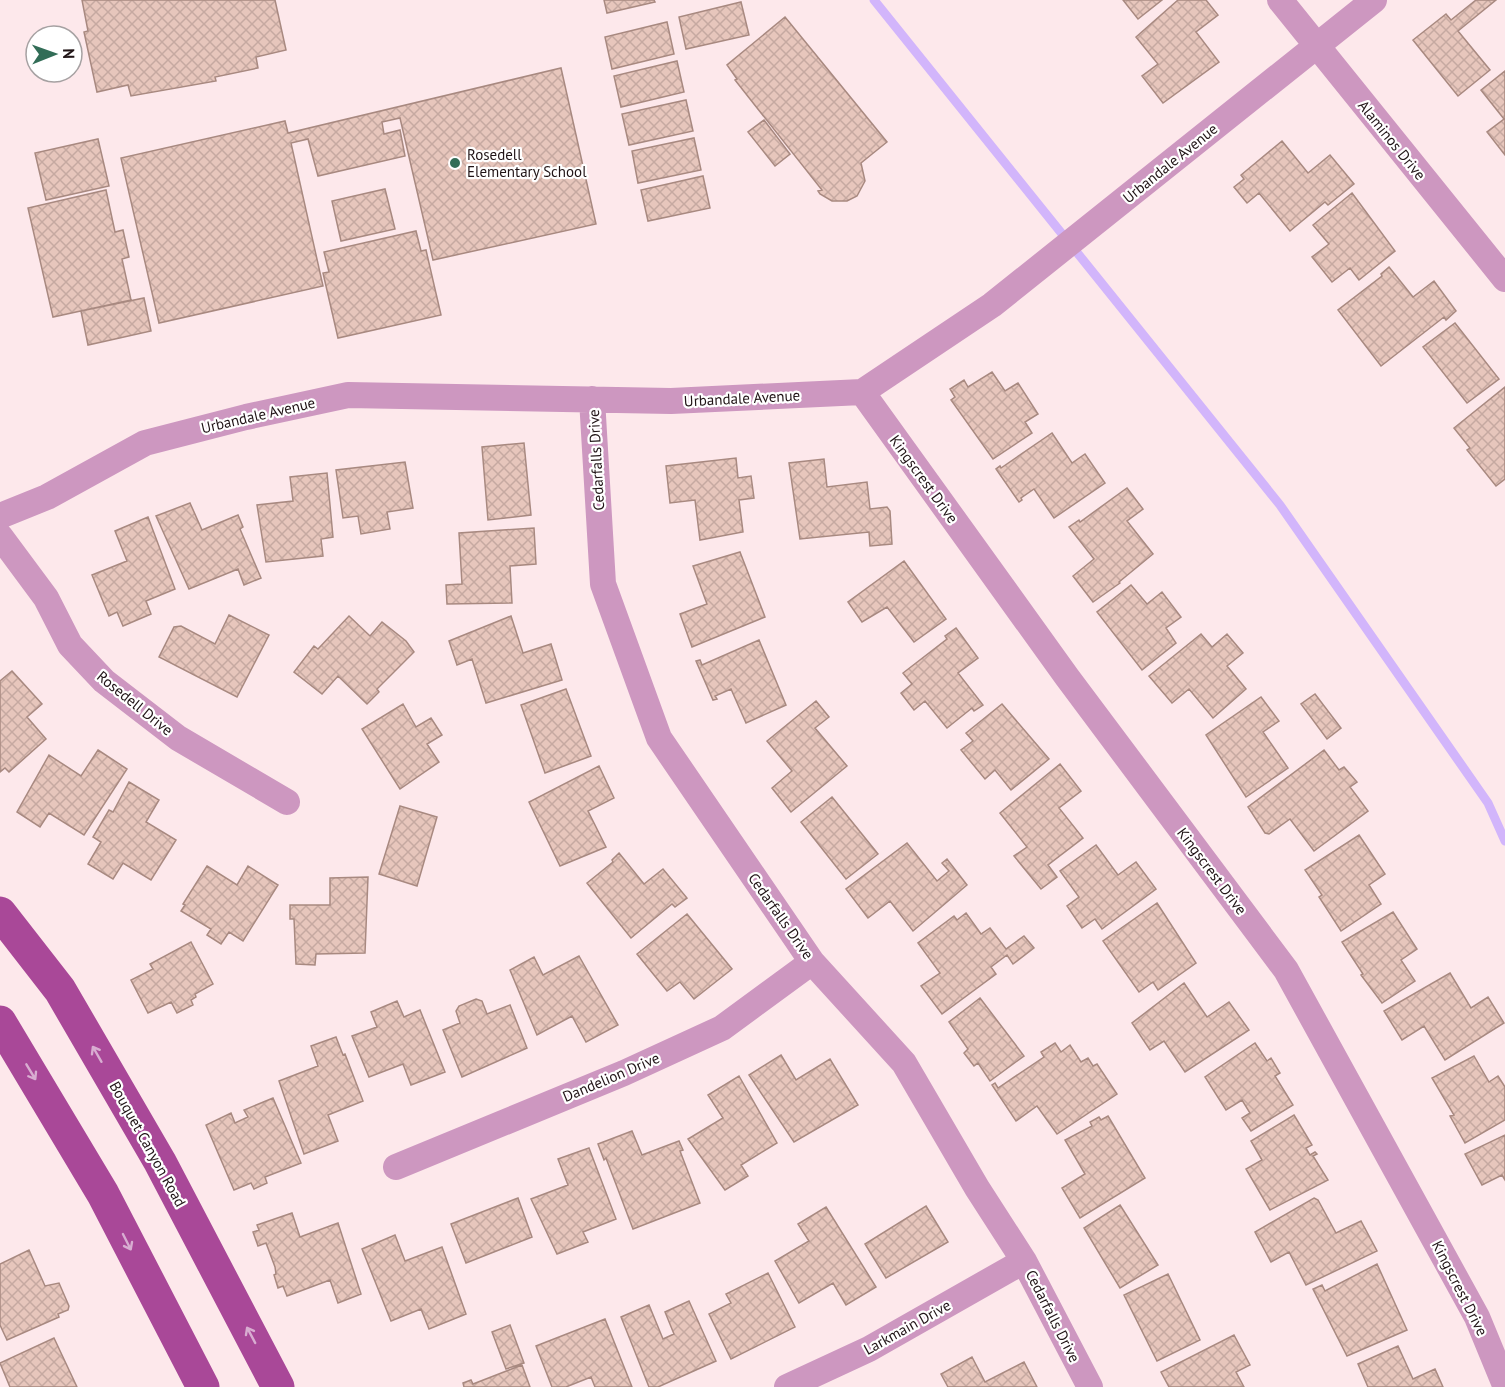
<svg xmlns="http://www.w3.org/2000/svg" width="1505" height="1387" font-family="'PT Sans',sans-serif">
	<defs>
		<pattern id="building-cross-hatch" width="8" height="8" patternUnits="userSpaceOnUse" patternTransform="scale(1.5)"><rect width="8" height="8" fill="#e7c6bc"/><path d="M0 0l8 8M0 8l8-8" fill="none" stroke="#c6a9a1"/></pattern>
	</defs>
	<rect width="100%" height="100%" fill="#fde8eb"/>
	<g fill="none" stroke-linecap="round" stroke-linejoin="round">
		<path stroke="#d2b5fb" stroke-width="9" d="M874,0L1280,505L1488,803L1505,841"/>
	</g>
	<path fill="url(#building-cross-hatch)" stroke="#a88980" stroke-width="1.5" d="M82,0H275L286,50L256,57L258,68L215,77L216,81L131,96L128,85L97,92L84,32L88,31Z
		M604,0H654L655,2L607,13Z
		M1123,0H1162L1138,19Z
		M1178,0H1206L1218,15L1196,32L1219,62L1163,103L1142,76L1158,64L1136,37Z
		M1476,0H1496L1458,31L1490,70L1458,96L1413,40L1446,14L1451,20Z
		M741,2L749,35L686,49L679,17Z
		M785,17L887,142L861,163L865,181L857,196L847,201H832L820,194L818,191L822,190L735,80L737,79L727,65Z
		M667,22L674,54L612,69L605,37Z
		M677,61L684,92L621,107L614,76Z
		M561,68L596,224L433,260L400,118L382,122L384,134L400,130L405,156L318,176L308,139L291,143L323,286L159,323L121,158L285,121L288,133Z
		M1505,71V155L1487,132L1504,119L1481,90Z
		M686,100L693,131L629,145L622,114Z
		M764,120L790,154L775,166L748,132Z
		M694,138L701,170L638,183L632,151Z
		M98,139L109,186L46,200L35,153Z
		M1282,141L1308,173L1330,155L1354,184L1328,205L1325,202L1290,231L1259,193L1247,203L1234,187L1244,179L1241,175Z
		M703,176L710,208L648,221L641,190Z
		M385,189L395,229L341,241L332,201Z
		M106,190L115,232L123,230L129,257L122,259L131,300L53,317L28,208Z
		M1352,193L1395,251L1359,280L1350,268L1332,282L1312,257L1329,244L1313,225Z
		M416,231L421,251L426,250L441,315L338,338L323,273L329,272L324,252Z
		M1389,267L1413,297L1434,281L1456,311L1446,320L1444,317L1381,366L1338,310L1382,276L1381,274Z
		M144,298L151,331L88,345L81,311Z
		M1455,323L1499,379L1467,403L1423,347Z
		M992,372L1005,391L1018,383L1038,414L1025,422L1032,433L993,459L951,400L955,397L950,389L964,380L968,387Z
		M1505,387V479L1496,486L1467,450L1470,448L1454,428Z
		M1052,433L1072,463L1085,454L1105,483L1054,518L1034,489L1021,498L1022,500L1019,502L996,469L1000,466L1001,468Z
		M524,443L531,515L488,520L482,447Z
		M736,458L738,478L751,476L754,498L739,500L743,532L700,540L695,500L670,503L666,466Z
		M824,459L827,487L867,482L870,509L887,507L890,511L892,544L870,546L869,532L800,539L789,463Z
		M405,462L413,508L387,512L390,529L361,534L358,516L343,518L336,470Z
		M327,473L333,537L321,539L323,556L266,562L257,505L293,501L290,477Z
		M1127,488L1143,509L1127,521L1153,554L1119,582L1120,583L1093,602L1073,576L1094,559L1069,527L1079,520L1080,522Z
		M190,503L202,530L238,515L243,527L240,529L261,578L244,585L238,569L189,589L156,516Z
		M148,517L175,589L146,601L151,614L123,626L117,612L109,616L92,575L127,561L115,531Z
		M534,528L536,564L510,566L512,603L447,604L446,585L462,584L459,533Z
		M740,552L765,617L692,647L680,614L707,604L693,566Z
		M904,561L946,619L914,642L887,607L862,622L848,602Z
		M1131,585L1147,604L1162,592L1181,617L1166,628L1176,643L1142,670L1097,612Z
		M229,615L269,635L237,697L159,657L174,627L181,626L215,644Z
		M349,616L370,636L382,622L406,641L414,652L377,689L379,692L367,704L338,676L322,694L294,672L314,646L318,649Z
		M511,616L523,653L551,644L562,680L486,703L472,659L457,665L449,641Z
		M956,628L978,658L958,673L983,705L974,711L972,708L947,728L925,701L914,710L901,693L912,684L903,673L947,639L945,636Z
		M1201,634L1212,647L1227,634L1243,653L1227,666L1246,689L1213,718L1189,689L1172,703L1149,676Z
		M759,640L786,705L746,723L731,689L715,696L717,699L713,700L696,661L700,660L702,665Z
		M12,671L42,704L27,717L46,739L9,772L5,768L0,772V681Z
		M566,689L591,756L545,773L521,705Z
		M1315,694L1341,728L1327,739L1301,704Z
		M1261,697L1279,721L1263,732L1288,768L1246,797L1206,735Z
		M816,701L829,717L815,728L847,766L791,812L772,788L792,771L767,741Z
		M403,704L416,727L431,718L442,735L427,744L439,762L400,789L362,729Z
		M1002,704L1049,759L1011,790L995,770L985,779L961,750L973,741L966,733Z
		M98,750L127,769L84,835L49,813L40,827L17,812L49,755L81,776Z
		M1324,750L1339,770L1344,767L1357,782L1350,787L1368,811L1314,851L1290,819L1269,834L1265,833L1248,807Z
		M1060,764L1081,791L1059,808L1083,838L1048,865L1057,877L1041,889L1014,856L1027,847L1000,813Z
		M599,766L614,798L588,811L606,847L560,866L529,802Z
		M129,782L159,800L146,822L176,840L151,880L123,863L113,879L88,864L101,842L93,837L109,810L113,812Z
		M832,797L878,854L846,879L801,822Z
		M400,806L437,817L417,886L379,874Z
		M1359,835L1385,874L1369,885L1381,904L1341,931L1319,897L1322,895L1305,870Z
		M907,843L937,881L949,871L942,863L947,859L967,885L913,931L890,901L868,918L846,889Z
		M1096,845L1118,875L1136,862L1156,889L1102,929L1095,919L1082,928L1067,906L1079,897L1060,871Z
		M619,853L644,884L663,869L687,898L675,907L672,904L631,938L587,883L613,862L612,860Z
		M207,866L237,885L248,866L278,885L243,941L229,932L221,944L207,935L211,929L181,911L185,905L183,904Z
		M368,877L365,953L316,954L315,965L296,964L294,919H290V905H330V878Z
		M1157,903L1196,963L1158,990L1153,982L1139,992L1103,941Z
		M1393,912L1417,949L1401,960L1415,981L1382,1003L1361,975L1363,974L1342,942Z
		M966,913L981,934L990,928L1006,949L1024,936L1034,948L1013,964L1007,955L991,967L996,974L942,1014L921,986L940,973L918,943L954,916L957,920Z
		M687,914L732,969L694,999L680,982L667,991L637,954Z
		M191,942L213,984L195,994L196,997L191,1000L193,1005L177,1013L171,1002L148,1013L131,980L153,969L150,964Z
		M579,956L618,1025L586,1042L572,1016L537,1035L510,970L534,957L543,975Z
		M1450,973L1471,1008L1488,997L1504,1023L1445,1060L1424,1026L1402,1040L1384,1011Z
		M1184,983L1207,1017L1229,1002L1249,1030L1185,1072L1164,1041L1150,1050L1132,1023Z
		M980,998L1024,1056L990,1081L978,1063L974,1066L964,1053L968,1049L949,1022Z
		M476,999L482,1001L487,1014L510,1005L527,1048L462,1077L443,1030L460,1023L456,1011L459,1006Z
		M397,1001L404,1017L420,1010L445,1072L411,1085L403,1064L369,1077L352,1036L377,1027L371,1012Z
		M336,1037L343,1055L345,1054L363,1101L328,1115L338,1141L304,1154L279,1081L318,1066L311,1046Z
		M1055,1043L1061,1052L1070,1045L1081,1062L1088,1058L1093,1066L1097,1064L1117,1094L1057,1134L1037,1106L1016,1121L992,1085L995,1083L998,1088L1044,1057L1041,1052Z
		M1255,1043L1267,1061L1271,1058L1280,1073L1275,1076L1293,1105L1251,1131L1242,1118L1250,1113L1242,1100L1226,1110L1205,1077Z
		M781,1055L796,1080L830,1059L858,1105L794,1142L749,1075Z
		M1474,1056L1489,1082L1498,1076L1505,1087V1120L1465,1143L1450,1116L1454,1115L1432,1078Z
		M739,1076L777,1143L741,1165L748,1176L725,1190L688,1139L723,1118L708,1095Z
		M273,1098L301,1163L265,1177L267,1183L254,1189L251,1183L234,1190L206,1125L231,1113L235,1123L248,1117L244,1110Z
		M1294,1115L1312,1145L1306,1148L1310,1155L1315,1152L1317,1154L1313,1156L1328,1180L1270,1210L1246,1169L1262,1160L1251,1141Z
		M1108,1116L1145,1178L1080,1218L1062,1188L1085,1174L1065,1140L1092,1126L1090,1122L1099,1117L1101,1120Z
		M632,1131L642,1155L679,1141L683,1150L680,1151L700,1203L633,1229L606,1158L604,1160L598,1144Z
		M1505,1135V1180L1502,1175L1482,1185L1465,1154Z
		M589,1148L616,1219L583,1232L588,1242L557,1254L531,1199L568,1185L558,1159Z
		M518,1198L532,1237L466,1263L451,1224Z
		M1314,1198L1318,1200L1336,1233L1361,1221L1377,1251L1306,1285L1289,1252L1271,1262L1255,1232Z
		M1120,1205L1158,1265L1120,1288L1084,1228Z
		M926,1206L948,1242L886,1278L865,1244Z
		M826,1207L876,1287L846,1305L833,1283L799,1303L775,1261L809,1241L798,1224Z
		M292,1213L300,1237L338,1223L361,1294L338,1303L330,1280L287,1296L283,1286L278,1288L274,1275L276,1274L275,1267L266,1243L258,1246L253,1232L259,1230L257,1225Z
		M395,1235L405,1261L442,1247L466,1314L429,1329L421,1309L391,1321L362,1249Z
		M29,1250L45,1286L59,1283L69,1306L68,1310L58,1314L59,1317L7,1340L0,1325V1264Z
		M1377,1264L1407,1330L1347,1356L1313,1289L1322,1285L1325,1291Z
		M768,1273L795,1327L731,1359L709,1314L731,1303L726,1294Z
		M1168,1274L1200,1340L1157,1361L1124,1295Z
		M689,1301L716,1361L658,1387H649L621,1317L649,1305L663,1339L674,1334L665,1312Z
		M605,1319L632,1387H595L591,1377L566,1387H552L536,1346Z
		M510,1325L524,1363L506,1369L492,1332Z
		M1234,1335L1250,1365L1236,1372L1244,1387H1169L1161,1372Z
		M54,1338L77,1387H10L0,1363Z
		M1398,1346L1413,1379L1435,1369L1443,1387H1368L1358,1364Z
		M972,1357L985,1382L1024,1362L1037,1387H948L941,1374Z
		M522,1365L530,1387H464L463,1383L471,1380L473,1384Z"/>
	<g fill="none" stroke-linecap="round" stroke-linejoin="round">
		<path stroke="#cd97c0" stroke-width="26" d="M1280,0L1505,279
			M862,392L1067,677L1286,970L1477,1317L1505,1385
			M592,399L603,584L659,738L812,962L904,1063L977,1188L1024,1261L1090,1387
			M0,516L47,497L145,443L246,417L348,395L671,401L862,392L992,305L1374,0
			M0,536L46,598L70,645L104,681L178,738L287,802
			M396,1167L624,1073L722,1028L812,962
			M787,1387L869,1349L1024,1261"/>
		<path stroke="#a94898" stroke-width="33" d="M0,913L60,990L160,1162L278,1387
			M0,1022L103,1194L203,1387"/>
	</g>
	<defs><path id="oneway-shaft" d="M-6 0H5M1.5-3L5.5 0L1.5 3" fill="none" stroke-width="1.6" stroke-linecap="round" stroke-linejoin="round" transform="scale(1.5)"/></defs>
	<g stroke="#d8add1">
		<use href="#oneway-shaft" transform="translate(97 1054) rotate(-120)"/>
		<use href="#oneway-shaft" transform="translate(31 1072) rotate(59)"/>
		<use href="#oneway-shaft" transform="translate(127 1242) rotate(63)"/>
		<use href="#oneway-shaft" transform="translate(251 1335) rotate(-118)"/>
	</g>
	<circle fill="#326d57" stroke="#fff" stroke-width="2" cx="455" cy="163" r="6"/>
	<g text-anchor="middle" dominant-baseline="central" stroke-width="4.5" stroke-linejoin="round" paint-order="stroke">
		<g font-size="15" fill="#201416" stroke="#fff">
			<text transform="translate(1392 140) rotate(51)">Alaminos Drive</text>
			<text transform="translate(1170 163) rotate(-39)">Urbandale Avenue</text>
			<text transform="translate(742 398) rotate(-3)">Urbandale Avenue</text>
			<text transform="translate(258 415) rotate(-13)">Urbandale Avenue</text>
			<text transform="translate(596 460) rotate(-93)">Cedarfalls Drive</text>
			<text transform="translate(924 479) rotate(54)">Kingscrest Drive</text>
			<text transform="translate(135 703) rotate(39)">Rosedell Drive</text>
			<text transform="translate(1212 871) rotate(53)">Kingscrest Drive</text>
			<text transform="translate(781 916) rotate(55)">Cedarfalls Drive</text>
			<text transform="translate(611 1077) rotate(-23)">Dandelion Drive</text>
			<text transform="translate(148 1144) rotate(61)">Bouquet Canyon Road</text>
			<text transform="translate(1460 1288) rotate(63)">Kingscrest Drive</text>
			<text transform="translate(1053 1316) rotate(63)">Cedarfalls Drive</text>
			<text transform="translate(907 1327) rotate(-29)">Larkmain Drive</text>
		</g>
		<g font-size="15" fill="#201416" stroke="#fff" text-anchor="start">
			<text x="467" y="154">Rosedell<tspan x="467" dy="17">Elementary School</tspan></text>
		</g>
	</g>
	<g transform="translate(54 54) rotate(89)"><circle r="28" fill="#ffffff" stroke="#a6a1a2" stroke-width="1.5"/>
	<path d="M0-4.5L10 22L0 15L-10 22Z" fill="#326d57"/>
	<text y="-9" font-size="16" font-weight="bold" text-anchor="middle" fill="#201416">N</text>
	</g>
</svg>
